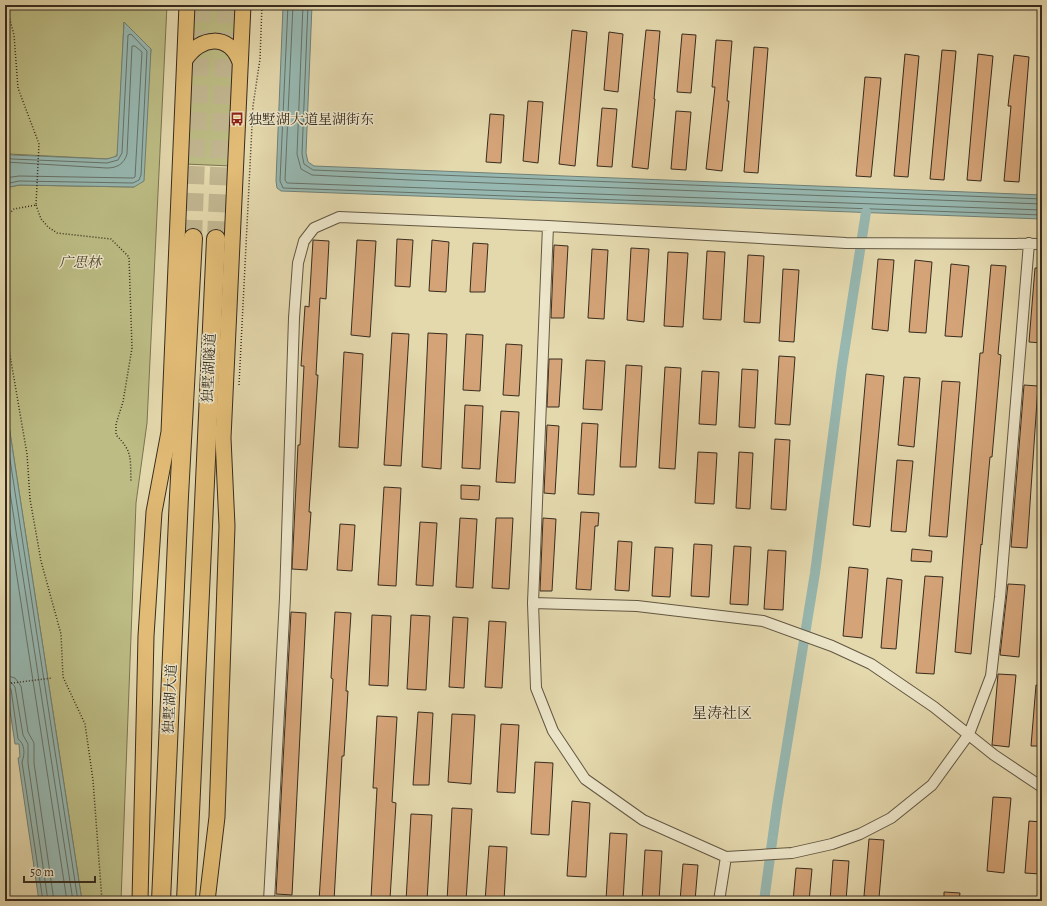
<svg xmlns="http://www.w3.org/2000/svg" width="1047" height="906" font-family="Alegreya,'Noto Serif SC',serif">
	<rect width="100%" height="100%" fill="#e4d8ad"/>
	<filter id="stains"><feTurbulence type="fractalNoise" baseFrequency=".005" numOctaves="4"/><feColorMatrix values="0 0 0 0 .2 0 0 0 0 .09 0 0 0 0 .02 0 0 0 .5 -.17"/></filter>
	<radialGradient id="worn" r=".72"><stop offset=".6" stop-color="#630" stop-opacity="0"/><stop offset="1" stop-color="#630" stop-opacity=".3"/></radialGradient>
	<path fill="#bcbc84" stroke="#7a7451" d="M5,5H167L147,423L136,503L121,901H82L5,400V188L19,185L134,187L151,49L124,22L118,153L115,157L107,159L9,154L5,152Z
		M191,5H238L236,41L192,42Z
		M209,47L224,50L234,62L231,166L185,164L189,62Z"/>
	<path fill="#97b8b1" stroke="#718076" d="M286,5H312L306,153L308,162L314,166L1042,195V219L281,191L277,188L276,181L283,7Z
		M124,22L151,49L144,181L134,187L19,185L5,188V152L12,155L107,159L117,156Z
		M5,400L82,901H39L18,758L20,757L19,744H15L5,677Z"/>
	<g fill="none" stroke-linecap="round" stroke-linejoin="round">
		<path stroke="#677268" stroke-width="1" d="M288,5L280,181L283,188L1042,215
			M293,5L285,180L287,183L1042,210
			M303,5L297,154L301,169L312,175L410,180L1042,204
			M308,5L302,154L304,164L313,170L1042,199
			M5,157L12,159L107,163L118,160L122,153L128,35L131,34L147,51L141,175L139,180L133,183L19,181L5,184
			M5,162L107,168C117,168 124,164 127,154L132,46H135L142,52L135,177L133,178L19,176L5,178
			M5,427L78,901
			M5,460L73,901
			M5,499L67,901
			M5,675L15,678L21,686L28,732L34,743V763L54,901
			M5,681L11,682L15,687L23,735L28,744V763L48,901
			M5,686L11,689L18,739C25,744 25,754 22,762L43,901"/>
		<path stroke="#97b8b1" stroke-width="10" d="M764,901L777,806L815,573L842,366L866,212"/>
	</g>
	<path fill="#d4a478" stroke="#372c1e" d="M572,30L587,32L575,166L559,164Z
		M646,30L660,31L654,99H655L648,169L632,167Z
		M609,32L623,34L618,92L604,90Z
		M682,34L696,35L691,93L677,92Z
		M716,40L732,41L727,101H729L722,171L706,169L715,87H712Z
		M754,47L768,48L758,173L744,172Z
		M942,50L956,51L944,180L930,179Z
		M905,54L919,56L908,177L894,176Z
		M978,54L993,56L981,181L967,180Z
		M1014,55L1029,57L1019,182L1004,181L1011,106H1008Z
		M865,77L881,78L871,177L856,176Z
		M528,101L543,102L538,163L523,161Z
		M602,108L617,109L612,167L597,166Z
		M676,111L691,112L686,170L671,169Z
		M490,114L504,115L501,163L486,162Z
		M397,239L413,240L410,287L395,286Z
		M313,240L329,241L326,299L320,298L316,375H318L309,512H311L307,570L292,569L298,445H300L304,366H301L305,306L309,307Z
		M357,240L376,241L370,337L351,335Z
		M432,240L449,242L446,292L429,291Z
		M473,243L488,244L485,292H470Z
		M554,245L568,246L564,318H551Z
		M631,248L649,249L644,322L627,320Z
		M592,249L608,250L604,319L588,318Z
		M707,251L725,252L721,320L703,319Z
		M668,252L688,253L683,327L664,326Z
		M748,255L764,256L760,323L744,322Z
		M878,259L894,260L888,331L872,329Z
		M915,260L932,262L926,333L909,332Z
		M951,264L969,266L962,337L945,336Z
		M991,265L1006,266L998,354L1001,355L992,457H990L982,545L981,544L971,654L955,652L980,353H983Z
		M1035,268H1042V343L1029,342Z
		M783,269L799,270L794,342L779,341Z
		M392,333L409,334L401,466L384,465Z
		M428,333L447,334L441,469L422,467Z
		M466,334L483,335L480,391L463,390Z
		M506,344L522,345L519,396L503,395Z
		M344,352L363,354L358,448L339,447Z
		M779,356L795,357L790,425L775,424Z
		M549,359H562L559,407H547Z
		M586,360L605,361L602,410L583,409Z
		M626,365L642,366L636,467H620Z
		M665,367L681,368L675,469L659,468Z
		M742,369L758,370L755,428L739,427Z
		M702,371L719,372L716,425L699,424Z
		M866,374L884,376L870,527L853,525Z
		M904,377L920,378L914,447L898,445Z
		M942,381L960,382L947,537L929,536Z
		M1024,385L1038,386L1027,548L1011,547Z
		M465,405L483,406L480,469L462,468Z
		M501,411L519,412L515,483L496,482Z
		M582,423L598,424L594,495L578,494Z
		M547,425L559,426L555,494L544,493Z
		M775,439L790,440L786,510L771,509Z
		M698,452L717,453L714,504L695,503Z
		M739,452L753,453L750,509L736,508Z
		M897,460L913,461L906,532L891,531Z
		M461,485L480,486L479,500L461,499Z
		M384,487L401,488L396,586L378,585Z
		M581,512L599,513L598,526H595L591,590L576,589Z
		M460,518L477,519L473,588L456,587Z
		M496,518H513L509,589L492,588Z
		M543,518L556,519L552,591H540Z
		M420,522L437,523L433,586L416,585Z
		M340,524L355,525L352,571L337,570Z
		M618,541L632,542L629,591L615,590Z
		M694,544L712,545L709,597L691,596Z
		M734,546L751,547L748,605L730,604Z
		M655,547L673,548L670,597L652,596Z
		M912,549L932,551L931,562L911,561Z
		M768,550L786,551L783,610L764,609Z
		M849,567L868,569L862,638L843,636Z
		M925,576L943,577L934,674L916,673Z
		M887,578L902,580L896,649L881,648Z
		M1008,584L1025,585L1019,657L1000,655Z
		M291,612L306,613L292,895L276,894Z
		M335,612L351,613L346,691H348L344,756H342L334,901H319L333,679L331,678Z
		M372,615L391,616L388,686L369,685Z
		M411,615L430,616L426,690L407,689Z
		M453,617L468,618L464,688L449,687Z
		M489,621L506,622L502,688L485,687Z
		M998,674L1016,675L1009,747L992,745Z
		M1036,685H1042V746H1031Z
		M418,712L433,713L429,785H413Z
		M452,714L475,715L471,784L448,782Z
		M377,716L397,717L392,802L396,803L390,899L371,898L377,788H373Z
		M501,724L519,725L515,793L497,792Z
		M535,762L553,763L549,835L531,834Z
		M993,797L1011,798L1004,873L987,871Z
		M572,801L590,803L586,877L567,876Z
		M452,808L472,809L466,901H447Z
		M411,814L432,815L427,901H406Z
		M1029,821L1042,822L1040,874L1025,873Z
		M610,833L627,834L623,901L606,900Z
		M869,839L884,840L879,898L864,896Z
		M489,846L507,847L504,901H485Z
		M645,850L662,851L659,901H642Z
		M833,860L849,861L846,901H830Z
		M683,864L698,865L695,901H680Z
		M796,868L812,869L809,901H793Z
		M944,892L960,893L959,901H944Z"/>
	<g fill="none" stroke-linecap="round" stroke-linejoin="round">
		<path stroke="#c1b690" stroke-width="18" stroke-dasharray="18 9" stroke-linecap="butt" d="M193,238L202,5
			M216,239L226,5"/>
		<g stroke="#625742" stroke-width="12">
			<path id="street" d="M548,226L533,603L536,688L553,731L585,779L643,820L726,857L792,853L832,844L860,834L891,818L932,785L969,734L991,676L1000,597L1029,243
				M533,603L637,606L763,621L832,646L871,664L934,707L994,755L1042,787
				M269,901L285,598L294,318L298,263L304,241L314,228L339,217L548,226L846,243L1042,244
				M719,901L726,857"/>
		</g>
		<g stroke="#372c1e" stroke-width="17">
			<path id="primary" d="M185,60C200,36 229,33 240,62
				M140,901L146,636L154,512L169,432L187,5
				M207,901L217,817L227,526L223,438L243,5"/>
		</g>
		<g stroke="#372c1e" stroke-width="20">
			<path id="highway" d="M161,901L179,496L193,238
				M186,901L216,239"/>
		</g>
		<path stroke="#372c1e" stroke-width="1.5" stroke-dasharray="1 2" stroke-linecap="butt" d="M36,205L41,219L48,227L57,233L111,239L129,257L132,348L123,402L116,424V435C133,452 130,458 131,481
			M5,218L14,209L36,205L39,144L18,88L14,35L6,5
			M5,326L27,454L30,499L41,561L61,634L63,677L85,724L93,780L102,901
			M239,385L253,106L260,59L262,5
			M5,684L52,678"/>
		<use href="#street" stroke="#ede6ca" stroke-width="10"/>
		<use href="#primary" stroke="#e2bc76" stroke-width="15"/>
		<use href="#highway" stroke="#e2bc76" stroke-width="18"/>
	</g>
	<defs>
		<g id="bus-bare" transform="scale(1.08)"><path d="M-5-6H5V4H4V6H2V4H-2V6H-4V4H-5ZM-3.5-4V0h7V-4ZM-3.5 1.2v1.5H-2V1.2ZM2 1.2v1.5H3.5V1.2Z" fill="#8f2418" stroke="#ede6ca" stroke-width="2.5" paint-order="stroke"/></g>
	</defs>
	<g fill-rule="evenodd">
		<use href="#bus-bare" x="237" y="119"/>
	</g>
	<g text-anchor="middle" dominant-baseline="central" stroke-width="3" stroke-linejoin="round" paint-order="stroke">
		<g font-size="14" fill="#372c1e" stroke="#ede6ca" text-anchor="start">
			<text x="248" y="119">独墅湖大道星湖街东</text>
		</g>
		<g font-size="14" font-style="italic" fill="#524932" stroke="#ede6ca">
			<text x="80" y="262">广思林</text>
		</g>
		<g font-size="14" fill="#372c1e" stroke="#ede6ca">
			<text transform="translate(209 368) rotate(-87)">独墅湖隧道</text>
			<text transform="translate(170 699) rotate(-87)">独墅湖大道</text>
		</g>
		<g font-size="15" fill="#372c1e" stroke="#ede6ca">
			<text x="722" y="713">星涛社区</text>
		</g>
	</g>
	<rect width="1047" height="906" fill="none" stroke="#e4d8ad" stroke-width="20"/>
	<rect x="6" y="6" width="1035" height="894" fill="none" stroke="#372c1e" stroke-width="2"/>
	<rect x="10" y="10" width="1027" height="886" fill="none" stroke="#372c1e"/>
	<path d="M24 876v6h71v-6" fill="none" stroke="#372c1e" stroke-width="2"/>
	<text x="30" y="876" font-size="12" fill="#372c1e" stroke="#ede6ca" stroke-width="3" paint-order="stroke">50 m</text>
	<rect width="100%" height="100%" filter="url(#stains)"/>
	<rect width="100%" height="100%" fill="url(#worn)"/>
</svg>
